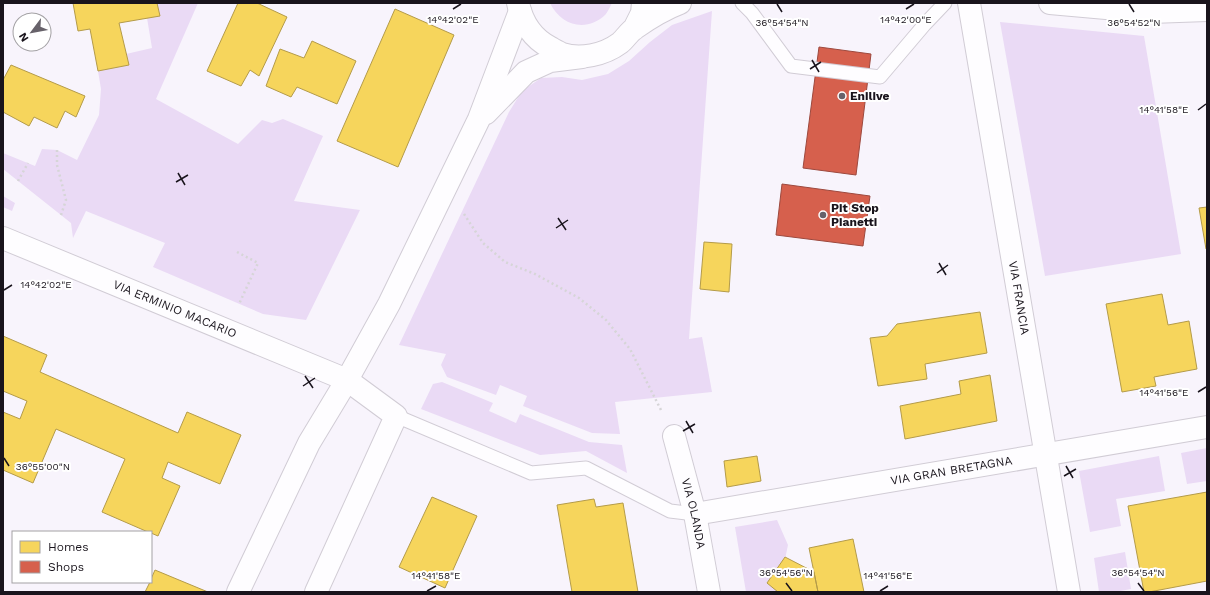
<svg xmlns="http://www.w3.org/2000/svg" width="1210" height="595" font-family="'Work Sans',sans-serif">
	<rect width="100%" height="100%" fill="#f8f4fc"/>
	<path fill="#eadaf5" d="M157,3H198L156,99L238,144L262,120L272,123L283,119L323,136L294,201L360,210L306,320L263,314L153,267L165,243L86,211L73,238L71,223L3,169V153L35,166L42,149L57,150L77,160L99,115L101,89L98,71L128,65L126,54L152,48L147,18L160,16Z
		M550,3H612C610,7 608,11 606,14C587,33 561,26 550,3Z
		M712,11L689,339L702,337L712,392L615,402L620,434L592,433L523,406L527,396L500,385L496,395L447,377L441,365L446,354L399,345L509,112L522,91L541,78L562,77L582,80L608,74L629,61L650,42L672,25Z
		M1000,22L1144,36L1181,254L1045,276Z
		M3,196L15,203L12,211L3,207Z
		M442,382L493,403L489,411L516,423L520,414L589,442L622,445L627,473L586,451L540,455L421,409L433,384Z
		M1207,448V481L1187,484L1181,453Z
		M1159,456L1165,491L1116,499L1121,526L1090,532L1079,471Z
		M777,520L788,545L778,592H746L735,527Z
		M1125,552L1131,589L1115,592H1099L1094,558Z"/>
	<path fill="#f6d55c" stroke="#b49b49" d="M73,3H157L160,16L119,23L129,65L98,71L90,29L78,31Z
		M238,3H257L287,17L259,76L250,70L241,86L207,71Z
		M395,9L454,35L398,167L337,141Z
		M312,41L356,61L337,104L297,87L291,97L266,86L280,49L304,58Z
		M11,65L85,96L76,117L65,111L57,128L34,117L29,126L3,112V80Z
		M1207,207V249H1206L1199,208Z
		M704,242L732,244L729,292L700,289Z
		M1162,294L1168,325L1189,321L1197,369L1154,377L1156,386L1122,392L1106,304Z
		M980,312L987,353L925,364L927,379L878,386L870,338L887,336L897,324Z
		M3,336L47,355L40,372L178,433L187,412L241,435L220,484L168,462L162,478L180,486L158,536L151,533V532H148L102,512L125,459L56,429L33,483L3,470V412L20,419L27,401L3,391Z
		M990,375L997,421L905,439L900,406L961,394L959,381Z
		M757,456L761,481L727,487L724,461Z
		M1207,492V581L1149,592H1144L1128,506Z
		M432,497L477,516L445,588L399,567Z
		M594,499L596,507L623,503L638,592H572L557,505Z
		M853,539L864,592H818L809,548Z
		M785,557L814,572L818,592H778L767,583Z
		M155,570L179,580L208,592H145L150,582H151V579Z"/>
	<path fill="#d6604d" stroke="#9d493e" d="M819,47L871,54L856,175L803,168Z
		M782,184L870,196L863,246L776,235Z"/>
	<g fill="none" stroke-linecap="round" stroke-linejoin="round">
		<g stroke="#d1ccd5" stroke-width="15">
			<path id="service" d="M742,3L752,13L791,66L880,77L925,24L945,3
				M396,416L531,473L586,468L670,511L695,514"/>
		</g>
		<g stroke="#d1ccd5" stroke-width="24">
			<g id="minor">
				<path id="s1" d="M969,3L1069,592"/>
				<path d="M486,113L526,72L550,61L582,57"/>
				<path id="s2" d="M3,238L347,380L396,416L316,592"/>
				<path id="s3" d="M674,436L695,514L709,592"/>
				<path id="s4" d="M695,514L1207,427"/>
				<path d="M238,592L309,443L347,380L389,304L479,119L520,11"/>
			</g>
		</g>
		<g stroke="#d1ccd5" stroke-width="24">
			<path id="secondary" d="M518,3C522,22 533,39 551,48C554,50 558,52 562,54C580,60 604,55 620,43C625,39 629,32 635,28C648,19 664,9 680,3
				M1050,3L1151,12L1207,10
				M634,29L642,13L643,3"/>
		</g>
		<path stroke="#d6d5d7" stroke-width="2.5" stroke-dasharray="2 3" stroke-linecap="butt" d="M57,150V165L66,200L61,215
			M18,181L28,163
			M464,214L483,243L505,262L535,274L579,298L606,320L630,349L662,412
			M237,252L258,263L239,304"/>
		<use href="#service" stroke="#fefdff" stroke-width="13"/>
		<use href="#minor" stroke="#fefdff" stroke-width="22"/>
		<use href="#secondary" stroke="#fefdff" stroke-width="22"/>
	</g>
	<path fill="none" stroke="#19141c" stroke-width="1.5" d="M777,4L782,12M1129,4L1134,12M453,9L461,4M906,9L914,4M812,60L819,72M810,69L821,62M1198,110L1206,104M178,173L185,185M176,182L188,175M558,218L566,230M556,228L568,220M939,263L946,275M937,273L948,265M4,290L12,285M305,376L313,388M303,386L315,378M1198,392L1206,387M686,421L693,433M683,431L695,424M4,458L9,466M1066,466L1073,478M1064,476L1076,469M786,583L792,591M1138,583L1144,591M427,591L436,586M880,591L888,586"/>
	<g fill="#67626a" stroke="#fff" stroke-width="1.5">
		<circle cx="842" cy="96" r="4"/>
		<circle cx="823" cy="215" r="4"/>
	</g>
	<g text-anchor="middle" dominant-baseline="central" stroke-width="4" stroke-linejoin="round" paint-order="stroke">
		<g font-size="12" font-weight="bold" fill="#19141c" stroke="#fff" text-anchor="start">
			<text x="850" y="96">Enilive</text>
			<text x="831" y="208">Pit Stop<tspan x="831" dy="14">Pianetti</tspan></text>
		</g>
		<g font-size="12" fill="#19141c" stroke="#fff">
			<text stroke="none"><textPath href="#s1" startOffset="299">VIA FRANCIA</textPath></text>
			<text stroke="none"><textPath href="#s2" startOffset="186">VIA ERMINIO MACARIO</textPath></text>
			<text stroke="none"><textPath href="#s4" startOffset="260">VIA GRAN BRETAGNA</textPath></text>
			<text stroke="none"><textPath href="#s3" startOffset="80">VIA OLANDA</textPath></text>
		</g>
	</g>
	<g font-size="10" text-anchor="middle" fill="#19141c" stroke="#fff" stroke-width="4" stroke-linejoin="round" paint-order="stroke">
		<text x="453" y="23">14°42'02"E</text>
		<text x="906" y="23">14°42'00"E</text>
		<text x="782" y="26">36°54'54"N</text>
		<text x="1134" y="26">36°54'52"N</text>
		<text x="1164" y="113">14°41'58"E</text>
		<text x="46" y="288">14°42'02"E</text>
		<text x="1164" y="396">14°41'56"E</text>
		<text x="43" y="470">36°55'00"N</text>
		<text x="786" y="576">36°54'56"N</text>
		<text x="1138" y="576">36°54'54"N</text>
		<text x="436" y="579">14°41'58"E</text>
		<text x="888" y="579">14°41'56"E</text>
	</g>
	<rect width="1210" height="595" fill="none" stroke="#19141c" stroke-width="8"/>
	<rect x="12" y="531" width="140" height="52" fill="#ffffff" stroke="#a3a1a4"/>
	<rect x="20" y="541" width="20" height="12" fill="#f6d55c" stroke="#a3a1a4"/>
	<text x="48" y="551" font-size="12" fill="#19141c">Homes</text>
	<rect x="20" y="561" width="20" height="12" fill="#d6604d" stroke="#a3a1a4"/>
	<text x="48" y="571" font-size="12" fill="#19141c">Shops</text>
	<g transform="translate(32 32) rotate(238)"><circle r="19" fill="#ffffff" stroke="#a3a1a4"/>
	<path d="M0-3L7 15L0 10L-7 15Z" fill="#67626a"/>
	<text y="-6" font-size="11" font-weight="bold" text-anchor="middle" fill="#19141c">N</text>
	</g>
</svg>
